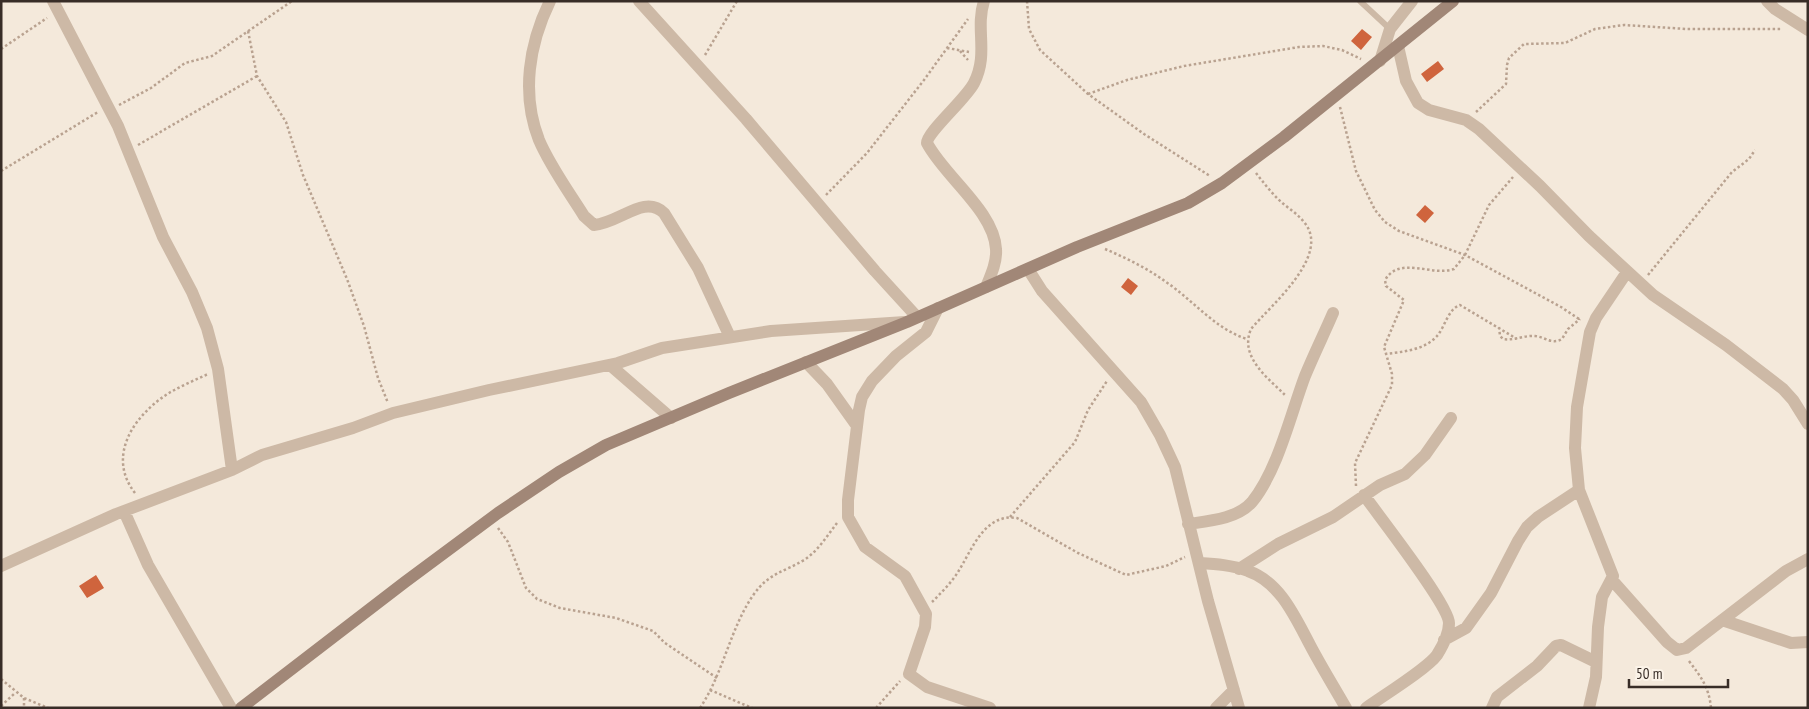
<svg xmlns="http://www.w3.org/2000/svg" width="1809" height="709" font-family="'PT Sans Narrow',sans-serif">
	<rect width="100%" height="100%" fill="#f4e9db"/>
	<path fill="#cf643d" d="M1362,29L1372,37L1361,50L1351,41Z
		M1438,61L1444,69L1427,82L1421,74Z
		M1425,205L1434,213L1425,223L1416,215Z
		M1128,278L1138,286L1131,295L1121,287Z
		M96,575L104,588L87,598L79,586Z"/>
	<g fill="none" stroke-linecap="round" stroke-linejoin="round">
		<path stroke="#b9a290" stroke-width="2.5" stroke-dasharray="2.5 2.5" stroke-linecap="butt" d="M1027,1L1029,29L1040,50L1088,94L1144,134L1210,176
			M248,31L257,76L286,122L303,175L347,279L364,326L378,378L388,403
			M947,48L969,52
			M1,49L47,18
			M960,51L968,60
			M705,55L737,1
			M1088,94L1127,80L1184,66L1299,47L1323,46L1342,50L1361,59
			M119,105L151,88L185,63L212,56L292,1
			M1340,107L1356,171L1375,210L1385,222L1399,231L1465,255L1561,307L1579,319
			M1476,112L1506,84L1507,65L1509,58L1524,44L1565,43L1595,29L1624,25L1687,29H1781
			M138,145L257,76
			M1,171L98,112
			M1256,173C1263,182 1270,191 1278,199C1286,207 1297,213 1304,222C1332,255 1271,305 1251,329C1239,357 1268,378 1286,396
			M826,195L867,153L924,80L968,19
			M1105,249C1126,258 1147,268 1166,282C1193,300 1215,329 1247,339
			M1648,275L1732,172L1749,159L1755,150
			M1499,327L1500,336L1503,339C1514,341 1525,335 1535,336C1545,337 1552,345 1562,339L1568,329L1580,319
			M1385,354C1402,352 1425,350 1437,336C1445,327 1448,309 1460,305L1517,339
			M1356,486L1355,463L1392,385V374L1384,347L1404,300L1386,286L1385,280C1400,255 1432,277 1454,269L1465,255L1489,205L1513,177
			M135,493C106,456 134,415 169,393C181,386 195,380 208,374
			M1010,517L1075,442L1088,410L1107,381
			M498,528L508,542L526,588L537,599L560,608L616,618L653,631L665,643L717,678
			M932,602C941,593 951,583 958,572C972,550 984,513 1017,518L1078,553L1126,575L1166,566L1185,557
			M1689,661C1701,677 1709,687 1711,708
			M1,679L24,698L48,708
			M710,690L752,708
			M24,698V708
			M1,706L15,693
			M700,708C724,672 730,628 754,594C769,573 784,572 804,560C818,551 827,536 837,523
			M876,708L900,681"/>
		<path stroke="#cdb9a6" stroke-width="6" d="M1360,1L1390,29"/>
		<path stroke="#cdb9a6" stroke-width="12" d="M53,1L118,126L163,237L192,292L207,328L218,369L232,470
			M550,1C529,44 521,94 539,140C550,166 569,192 584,216L594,225C620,223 644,194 664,213L698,268L730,337
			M639,1L746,119L875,271L917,317
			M984,1C975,30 989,53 974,83C966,99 927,132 927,143C944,176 994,211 996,249C997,262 991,275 986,287
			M1767,1L1775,9L1808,30
			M1398,46L1406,81L1418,103L1429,110L1466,120L1479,129L1540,186L1589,236L1653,295L1726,345L1783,389L1793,400L1808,424
			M1380,61L1390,29L1412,1
			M1028,269L1042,291L1141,402L1160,435L1175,467L1208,601L1239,708
			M938,308L926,332L896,356L872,381L862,397L859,410L848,500V517L865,547L905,576L926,614L925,627L909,674L927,687L990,708
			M806,362L827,384L857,426
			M610,365L671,418
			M1364,495C1378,515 1449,605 1449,623C1449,633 1442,647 1437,655C1427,669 1381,697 1366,708
			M124,511L148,565L231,708
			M1188,524C1209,521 1237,519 1252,502C1278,470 1291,413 1305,376C1314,354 1324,334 1333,313
			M1199,563C1215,564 1232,565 1248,571C1280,582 1295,617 1310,645C1321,666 1334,687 1346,708
			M1,566L116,514L232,470L262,455L353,428L393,413L489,390L618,363L662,348L771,331L905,322
			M1239,569L1278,544L1333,517L1380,485L1405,474L1425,455L1451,418
			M1612,580L1667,642L1677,650L1686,648L1786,571L1808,559
			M1722,620L1791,643L1808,642
			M1444,640L1466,628L1491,593L1518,541L1527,527L1538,517L1579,490
			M1216,708L1234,690
			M1492,708L1497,697L1537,666L1556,646L1561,645L1596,662
			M1589,708L1596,677L1598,627L1602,597L1613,576L1579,490L1575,448L1577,407L1590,332L1596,318L1627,272"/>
		<path stroke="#a18777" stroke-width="12" d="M241,708L405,582L498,513L559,472L606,445L729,393L907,322L1077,247L1188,203L1222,183L1284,137L1453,1"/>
	</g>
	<rect width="1809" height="709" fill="none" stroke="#382d27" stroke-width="5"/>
	<path d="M1629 679v8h99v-8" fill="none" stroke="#382d27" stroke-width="2.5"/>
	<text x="1636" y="679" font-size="15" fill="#382d27" stroke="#fbf3e8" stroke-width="4" paint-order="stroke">50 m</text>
</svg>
